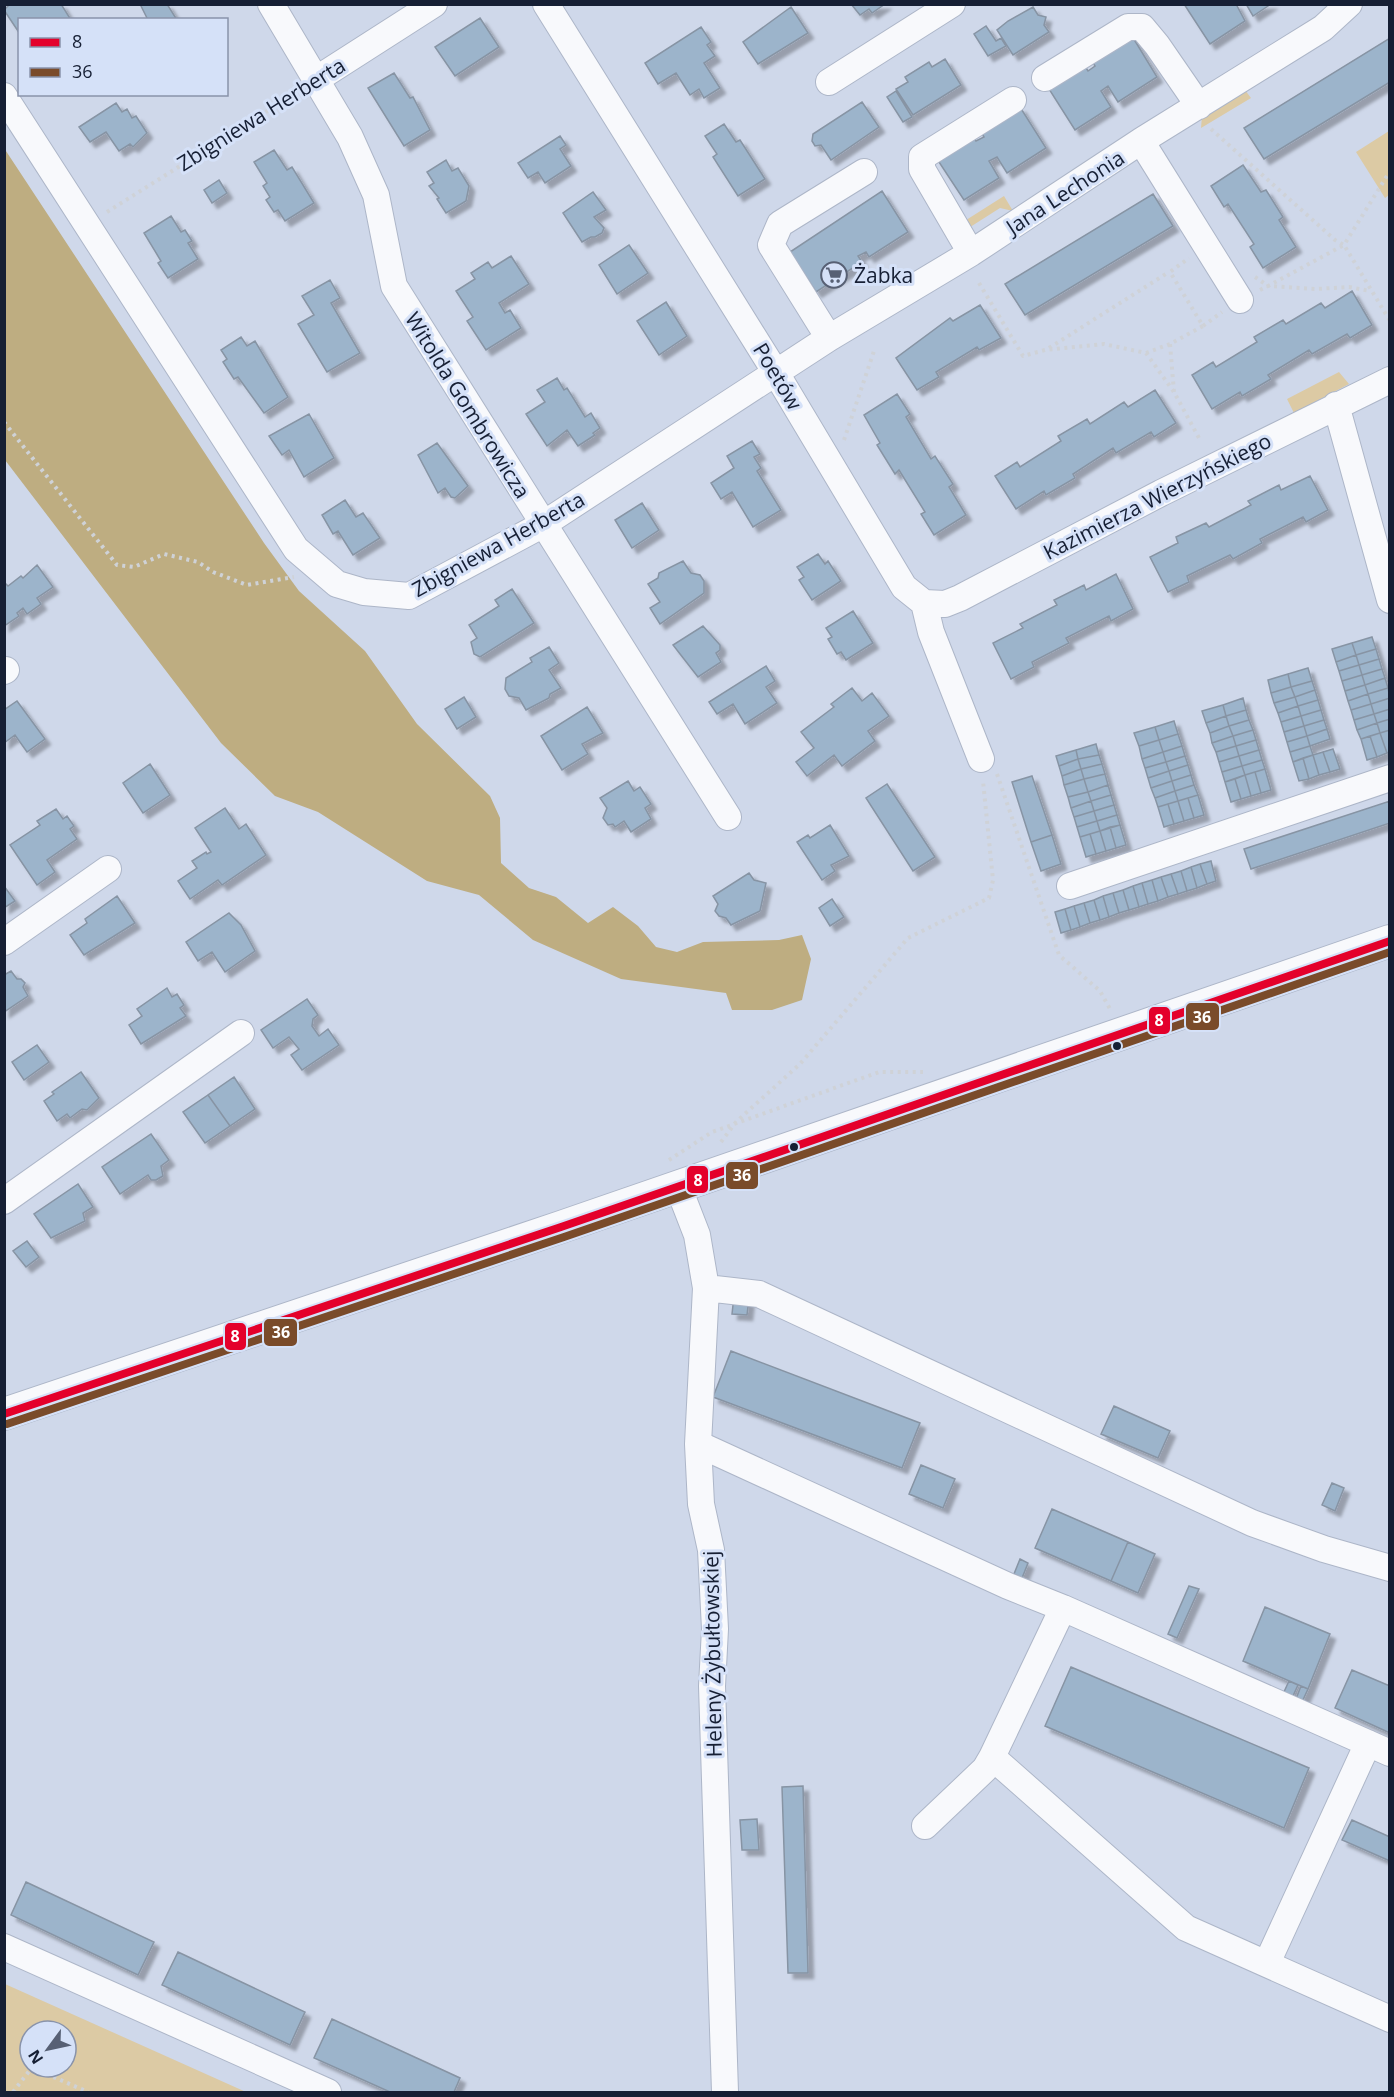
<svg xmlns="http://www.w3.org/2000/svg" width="1394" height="2097" font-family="'Open Sans',sans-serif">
	<defs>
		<filter id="shadow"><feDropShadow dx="5.5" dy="5.5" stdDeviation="1.5" flood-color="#0004"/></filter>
	</defs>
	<rect width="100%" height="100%" fill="#cfd8ea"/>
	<path fill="#dccaa4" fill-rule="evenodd" d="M1245,90L1251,98L1201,128L1202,116Z
		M1389,131V195L1385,198L1356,152Z
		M1004,196L1013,211L1000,208L967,229L963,222Z
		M1339,372L1349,384L1294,413L1287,399Z
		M4,1984H5L246,2092H5ZM30,2031H66V2067H30Z"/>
	<path fill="#bead81" d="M4,148L264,543L299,591L365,651L417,724L490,796L500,818L501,863L529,888L556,897L588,923L613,907L638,926L656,947L677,952L703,942L779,940L802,935L811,959L802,1000L772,1010H732L726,993L621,979L533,940L479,895L427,881L318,812L275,796L221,743L5,460Z"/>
	<path fill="#9cb4cb" stroke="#8794a4" stroke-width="1.5" filter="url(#shadow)" d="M10,4H61L71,20H20L18,31L4,10Z
		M140,4H167L177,20H148Z
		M851,4H885L872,13L869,9L860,15Z
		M1184,4H1236L1245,21L1210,44Z
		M1246,4H1271L1253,16Z
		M791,7L808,33L758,64L743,42Z
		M1033,7L1038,15L1046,17L1044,25L1049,32L1013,55L997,30L1008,21Z
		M480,18L499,47L455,76L435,47Z
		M986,26L996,41L1001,38L1006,46L988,56L974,34Z
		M701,27L711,42L707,45L715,56L704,63L720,88L704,98L699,89L690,95L676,73L658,84L645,63Z
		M1132,36L1157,77L1118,102L1108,86L1101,91L1111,107L1075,130L1049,89L1085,66L1088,71L1095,66L1092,61Z
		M1390,38V82L1264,159L1244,128Z
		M945,59L961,85L913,115L896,89L908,82L905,77L929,62L932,67Z
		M394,73L410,98L413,97L430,130L404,146L368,88Z
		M896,91L912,117L903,122L887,97Z
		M862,102L879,127L831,160L821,145L815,146L812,141L813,134Z
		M116,103L122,112L127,109L132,118L136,116L147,133L133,147L130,144L119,151L106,132L90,142L79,127Z
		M1020,107L1046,148L1007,173L997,157L989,161L999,178L964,200L937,159L973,136L976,141L984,137L981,132Z
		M724,124L736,142L740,140L765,179L738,196L713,157L717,154L705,136Z
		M560,136L566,145L560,149L571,166L545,183L538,172L528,178L518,163Z
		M274,150L287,170L292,167L314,203L285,221L278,210L274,212L266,200L270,197L263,186L267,183L254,162Z
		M446,160L452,171L458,168L469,186L466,201L446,213L437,199L439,198L429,186L434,183L427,172Z
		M1243,165L1261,192L1266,190L1283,217L1279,220L1296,247L1263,268L1250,247L1254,244L1228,204L1224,207L1211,186Z
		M219,180L227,193L212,203L204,190Z
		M882,191L908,232L869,257L866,252L858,256L862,262L816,292L790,252Z
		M593,192L606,210L594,217L604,228L602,233L595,237H591L582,242L563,213Z
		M1153,194L1173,226L1025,315L1005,284Z
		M171,216L181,232L185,230L192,241L188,243L198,259L168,278L158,263L161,261L144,233Z
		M629,245L648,273L617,294L599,265Z
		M511,256L529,284L499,303L505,313L510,310L521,328L486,350L467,321L473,317L456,291L475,279L471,273L488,262L492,268Z
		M330,280L340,298L331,303L360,353L327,372L298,324L314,315L302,296Z
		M1352,291L1372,325L1350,338L1347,334L1312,354L1309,350L1268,375L1271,379L1242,396L1240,392L1212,409L1192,375L1213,362L1216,367L1257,342L1254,337L1283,320L1286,324L1321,303L1325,308Z
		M666,302L687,336L659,355L637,321Z
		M980,305L1001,338L979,350L977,347L936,372L939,377L917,390L896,358L950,318L953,321Z
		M241,337L247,346L255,341L288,397L264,413L238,377L234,379L223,362L227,359L221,350Z
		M557,378L564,390L567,388L585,417L591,413L600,428L593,433L595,435L578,446L567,430L547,446L526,414L545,402L537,390Z
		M1155,390L1176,423L1154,437L1151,432L1116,453L1113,448L1073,474L1075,478L1046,495L1044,491L1016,509L995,476L1017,462L1020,467L1061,441L1058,436L1087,419L1090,424L1124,402L1128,407Z
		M897,394L910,414L906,417L931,459L935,456L953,484L949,487L966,515L934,535L921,514L925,512L899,470L895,474L877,445L880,443L864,415Z
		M309,414L334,458L304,477L289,450L282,455L269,436Z
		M752,441L760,454L754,457L761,468L757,471L781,510L753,527L732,492L721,499L711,483L734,468L727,456Z
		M437,443L468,486L455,498L451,497L445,488L438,493L418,455Z
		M1310,476L1328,510L1306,522L1303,517L1260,539L1262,543L1233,559L1230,555L1187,576L1189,582L1168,592L1150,557L1178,543L1176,537L1206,523L1209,527L1251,505L1248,501L1279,485L1281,490Z
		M345,500L356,517L363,513L380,538L353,555L338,531L333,534L322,515Z
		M642,503L659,530L632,548L615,520Z
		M818,554L825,564L828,561L841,581L812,600L799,580L804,577L797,567Z
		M683,561L691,573L700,575L704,581V593L660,624L650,608L660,602L648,584L658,578L659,573Z
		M37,565L53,587L37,598L41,604L27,614L23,608L17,613L19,616L4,626V582L8,586L21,576L23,578Z
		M1116,574L1133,609L1111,621L1109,616L1066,638L1069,643L1032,662L1034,667L1011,679L993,643L1023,628L1020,624L1057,605L1054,600L1084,585L1086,590Z
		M512,589L534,623L480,657L474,654L471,642L477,638L469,625L499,606L495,600Z
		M853,611L873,643L846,660L841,652L837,654L828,639L832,637L826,628Z
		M703,626L720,645V650L716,653L721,662L698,677L673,645Z
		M1372,637L1376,649L1356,655L1352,643Z
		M1352,643L1356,655L1336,662L1332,649Z
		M549,647L559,663L549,670L561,688L550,694L549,698L526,710L519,698L509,696L505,689L506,678L532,662L530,658Z
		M1376,649L1379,659L1359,665L1356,655Z
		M1356,655L1359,665L1339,671L1336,662Z
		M1379,659L1382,669L1362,675L1359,665Z
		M1359,665L1362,675L1342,681L1339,671Z
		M766,666L775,681L766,687L777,703L745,724L733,704L717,714L709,702Z
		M1308,668L1312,681L1291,687L1288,674Z
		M1382,669L1385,678L1365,685L1362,675Z
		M1288,674L1291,687L1271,693L1268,680Z
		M1362,675L1365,685L1345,691L1342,681Z
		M1385,678L1388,688L1368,694L1365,685Z
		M1312,681L1315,690L1295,697L1291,687Z
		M1365,685L1368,694L1348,701L1345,691Z
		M1291,687L1295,697L1274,703L1271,693Z
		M852,688L862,701L872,693L889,716L868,731L875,741L842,766L834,755L807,776L796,762L814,748L801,732L834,707L831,704Z
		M1388,688L1390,698L1371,704L1368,694Z
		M1315,690L1318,700L1298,706L1295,697Z
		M1368,694L1371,704L1351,710L1348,701Z
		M464,697L476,717L457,729L445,709Z
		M1295,697L1298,706L1278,713L1274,703Z
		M1243,698L1246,710L1226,716L1223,705Z
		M1390,698V709L1374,714L1371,704Z
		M1318,700L1321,710L1301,716L1298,706Z
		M17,701L45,739L27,752L15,735L4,743V710Z
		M1371,704L1374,714L1354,720L1351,710Z
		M1223,705L1226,716L1206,723L1202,711Z
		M1298,706L1301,716L1281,722L1278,713Z
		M587,707L603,733L582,744L588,754L562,770L541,736Z
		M1390,709V719L1377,723L1374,714Z
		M1246,710L1249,720L1229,726L1226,716Z
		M1321,710L1324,720L1304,726L1301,716Z
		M1374,714L1377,723L1357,730L1354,720Z
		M1226,716L1229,726L1210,733L1206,723Z
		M1301,716L1304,726L1284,732L1281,722Z
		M1390,719V730L1380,733L1377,723Z
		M1249,720L1253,730L1233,736L1229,726Z
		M1324,720L1327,729L1307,736L1304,726Z
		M1174,721L1178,734L1159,740L1155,727Z
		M1377,723L1380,733L1361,739L1357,730Z
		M1229,726L1233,736L1212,743L1210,733Z
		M1304,726L1307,736L1287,742L1284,732Z
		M1155,727L1159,740L1139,746L1134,733Z
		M1327,729L1330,739L1310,746L1307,736Z
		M1253,730L1256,740L1236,746L1233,736Z
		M1390,730V752L1387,753L1380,733Z
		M1380,733L1387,753L1377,757L1370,736Z
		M1178,734L1182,746L1163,752L1159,740Z
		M1233,736L1236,746L1216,752L1212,743Z
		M1307,736L1310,746L1290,752L1287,742Z
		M1370,736L1377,757L1367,760L1361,739Z
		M1159,740L1163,752L1142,759L1139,746Z
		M1256,740L1259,750L1239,756L1236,746Z
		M1096,744L1099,755L1078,759L1076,750Z
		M1182,746L1185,756L1166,762L1163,752Z
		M1236,746L1239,756L1219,762L1216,752Z
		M1310,746L1313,755L1293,762L1290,752Z
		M1333,749L1340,769L1330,772L1323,752Z
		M1076,750L1078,759L1059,766L1056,756Z
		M1259,750L1262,760L1242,766L1239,756Z
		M1163,752L1166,762L1145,768L1142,759Z
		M1323,752L1330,772L1319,775L1313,755Z
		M1099,755L1102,764L1081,769L1078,759Z
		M1313,755L1319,775L1309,779L1303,758Z
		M1185,756L1188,765L1169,771L1166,762Z
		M1239,756L1242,766L1222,772L1219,762Z
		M1303,758L1309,779L1299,781L1293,762Z
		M1078,759L1081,769L1062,776L1059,766Z
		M1262,760L1265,769L1245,775L1242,766Z
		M1166,762L1169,771L1148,778L1145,768Z
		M150,764L170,795L143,813L123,783Z
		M1102,764L1105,774L1084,779L1081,769Z
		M1188,765L1191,775L1172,781L1169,771Z
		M1242,766L1245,775L1225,782L1222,772Z
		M1081,769L1084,779L1064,785L1062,776Z
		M1265,769L1271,790L1261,793L1255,772Z
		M1169,771L1172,781L1151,788L1148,778Z
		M1255,772L1261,793L1251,796L1245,775Z
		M1105,774L1108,785L1088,792L1084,779Z
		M1191,775L1194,785L1175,791L1172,781Z
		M1245,775L1251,796L1241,799L1235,779Z
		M1032,776L1052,835L1031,842L1012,782Z
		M1084,779L1088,792L1068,797L1064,785Z
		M1235,779L1241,799L1231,802L1225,782Z
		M628,781L634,791L640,787L651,804L645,808L651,819L631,832L624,821L615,827L613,824L608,825L603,818L607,808L600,798Z
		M1172,781L1175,791L1155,798L1151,788Z
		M887,784L935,857L913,871L866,798Z
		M1108,785L1111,795L1091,801L1088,792Z
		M1194,785L1198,795L1178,801L1175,791Z
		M1175,791L1178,801L1158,807L1155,798Z
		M1088,792L1091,801L1071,808L1068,797Z
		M1111,795L1114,805L1094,811L1091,801Z
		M1198,795L1204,815L1194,818L1188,798Z
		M1188,798L1194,818L1184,821L1178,801Z
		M1091,801L1094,811L1074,817L1071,808Z
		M1178,801L1184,821L1174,824L1168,804Z
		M1390,801V823L1251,869L1244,849Z
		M1168,804L1174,824L1164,827L1158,807Z
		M1114,805L1117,815L1097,821L1094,811Z
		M225,808L239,829L246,824L266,855L222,885L218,880L190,899L178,881L197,868L192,861L206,852L207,854L211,852L195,828Z
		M56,809L63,819L67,816L74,826L70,829L77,839L47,860L55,872L37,885L10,845L40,825L37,821Z
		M1094,811L1097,821L1077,827L1074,817Z
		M1117,815L1120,825L1100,831L1097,821Z
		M1097,821L1100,831L1080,837L1077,827Z
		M830,825L849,856L831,865L835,871L822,880L797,842L808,835L810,838Z
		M1120,825L1126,845L1116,848L1110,827Z
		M1110,827L1116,848L1106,851L1100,831Z
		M1100,831L1106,851L1096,854L1090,834Z
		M1090,834L1096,854L1086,857L1080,837Z
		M1052,835L1061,864L1041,871L1031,842Z
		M1211,861L1216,881L1207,884L1200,864Z
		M1200,864L1207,884L1197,888L1191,867Z
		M1191,867L1197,888L1187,891L1181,871Z
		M1181,871L1187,891L1178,894L1171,874Z
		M749,873L754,880L766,883L760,911L731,925L726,918L719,916L715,911L718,904L713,896Z
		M1171,874L1178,894L1168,897L1161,877Z
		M1161,877L1168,897L1158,901L1152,880Z
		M1152,880L1158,901L1148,904L1142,883Z
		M1142,883L1148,904L1139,907L1133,886Z
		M4,886L15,901L4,908Z
		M1133,886L1139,907L1129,910L1123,890Z
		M1123,890L1129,910L1119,913L1113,893Z
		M1113,893L1119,913L1109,917L1103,896Z
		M117,896L135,923L84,955L70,935L87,923L85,919Z
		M1103,896L1109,917L1100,920L1094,900Z
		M832,899L844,917L830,926L819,908Z
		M1094,900L1100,920L1090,923L1084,903Z
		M1084,903L1090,923L1080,927L1074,906Z
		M1074,906L1080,927L1071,930L1065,909Z
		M1065,909L1071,930L1061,933L1055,912Z
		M229,913L241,925L255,951L225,972L212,952L198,961L186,942Z
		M11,971L17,979H21L25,983L23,987L28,996L4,1012V975Z
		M167,988L172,997L177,994L184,1005L180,1008L186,1016L141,1044L129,1025L142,1016L137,1009Z
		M307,999L318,1015L313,1019L312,1026L319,1036L328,1029L339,1045L302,1070L291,1055L299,1049L289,1037L273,1048L261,1030Z
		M37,1045L49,1062L24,1080L12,1062Z
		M81,1072L99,1098L87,1110L82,1109L70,1118L67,1114L57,1121L44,1101L54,1094L52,1092Z
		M234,1077L255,1109L230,1126L208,1095Z
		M208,1095L230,1126L205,1143L183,1112Z
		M151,1134L169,1160L161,1166L163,1176L156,1180H151L148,1175L120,1194L102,1167Z
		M78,1184L93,1207L83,1213L85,1221L51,1238L34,1214Z
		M27,1241L39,1257L26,1267L13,1251Z
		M734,1296L749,1298L747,1315L732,1314Z
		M731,1351L920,1423L902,1468L713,1397Z
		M1114,1406L1170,1431L1158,1458L1101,1434Z
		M921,1465L955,1479L943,1508L909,1494Z
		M1332,1483L1344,1488L1335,1511L1322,1505Z
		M1052,1509L1128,1542L1111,1581L1035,1548Z
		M1128,1542L1155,1554L1138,1593L1111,1581Z
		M1020,1559L1028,1563L1022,1578L1014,1574Z
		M1189,1586L1199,1589L1177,1638L1168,1634Z
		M1265,1607L1330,1634L1308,1689L1243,1661Z
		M1071,1667L1309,1768L1284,1828L1045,1726Z
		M1352,1670L1390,1686V1733L1335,1708Z
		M1289,1681L1298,1685L1292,1698L1283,1694Z
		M1301,1686L1308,1689L1302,1702L1296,1699Z
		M803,1786L808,1973H788L782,1787Z
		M757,1819L759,1850H742L740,1820Z
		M1352,1820L1390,1837V1861L1342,1840Z
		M26,1882L154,1942L138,1975L11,1915Z
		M178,1952L305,2012L290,2045L162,1985Z
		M332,2019L460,2078L454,2092H390L314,2058Z"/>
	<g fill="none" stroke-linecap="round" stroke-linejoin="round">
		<g stroke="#adb6c8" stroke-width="28">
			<path id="minor" d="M271,4L350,137L376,195L394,286L728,817
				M546,4L776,373L904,587L924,603L931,632L981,759
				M1045,78L1128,27H1142L1157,45L1199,106
				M317,79L434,4
				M829,82L952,4
				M4,96L296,549L337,584L364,592L409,596L542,525L829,338L971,253L1141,141L1323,28L1349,4
				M1141,141L1240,300
				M971,253L922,169V157L1013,100
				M829,338L771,245L780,224L864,172
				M1336,405L1390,600
				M924,603L945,604L960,598L1161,493L1390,380
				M4,671L6,670
				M1070,886L1390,778
				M4,942L108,869
				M678,1186L697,1235L706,1288L698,1444L701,1504L711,1550L715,1629L712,1686L725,2092
				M4,1201L241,1033
				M706,1288L759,1294L1252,1523L1324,1549L1390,1568
				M698,1444L1008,1586L1063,1608L1390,1753
				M1063,1608L992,1757L1186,1928L1390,2019
				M925,1826L985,1769L992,1757
				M4,1947L328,2092
				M1267,1963L1368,1743"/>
		</g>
		<g stroke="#adb6c8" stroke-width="34">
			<path id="major" d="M4,1414L561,1227L1390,941"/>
		</g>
		<path stroke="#cfd2d7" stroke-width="4" stroke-dasharray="3 4.5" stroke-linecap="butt" d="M1211,129L1335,240L1344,245L1390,171
			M107,212L296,93
			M1255,277L1268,286L1344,245L1390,321
			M979,283L1023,356L1045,350L1104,344L1146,353L1174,392L1199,438
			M1260,290L1268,286L1316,289L1349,287L1370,291
			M1203,326L1222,312
			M1049,348L1169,272
			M1146,353L1170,344
			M1174,392L1170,344L1203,326L1170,272L1189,258
			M4,422L117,565L134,567L164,554L198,562L213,572L247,585L294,577
			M844,440L874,351
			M997,774L1059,955L1100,991L1110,1009
			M721,1142L736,1122L800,1064L908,938L989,898L993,880L983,781
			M669,1160L712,1132L879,1072H923
			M13,2092L30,2070L40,2071L88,2092"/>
		<use href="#minor" stroke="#f8f9fc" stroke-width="26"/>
		<use href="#major" stroke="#f8f9fc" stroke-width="32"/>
		<g stroke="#d5e1f8" stroke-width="12">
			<path id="bus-1" d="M4,1414L561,1227L1390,941"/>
		</g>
		<g stroke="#d5e1f8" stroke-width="12">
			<path id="bus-2" d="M7,1424L564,1237L1390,952"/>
		</g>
		<use href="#bus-1" stroke="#e4002b" stroke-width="8"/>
		<use href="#bus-2" stroke="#7a4b2a" stroke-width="8"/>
	</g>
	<defs>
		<g id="supermarket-ring" transform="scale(1.35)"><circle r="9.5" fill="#d5e1f8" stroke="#576074" stroke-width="1.5"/><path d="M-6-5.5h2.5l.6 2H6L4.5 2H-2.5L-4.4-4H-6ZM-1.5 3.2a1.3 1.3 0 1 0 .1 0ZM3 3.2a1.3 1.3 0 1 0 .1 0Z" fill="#576074"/></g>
	</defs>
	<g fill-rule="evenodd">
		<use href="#supermarket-ring" x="834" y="275"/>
	</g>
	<g fill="#161f34" stroke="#d5e1f8" stroke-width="2">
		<circle cx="1117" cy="1046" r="5"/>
		<circle cx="794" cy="1147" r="5"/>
	</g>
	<g text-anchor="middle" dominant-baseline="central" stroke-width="6" stroke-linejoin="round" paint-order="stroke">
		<g font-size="21" fill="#161f34" stroke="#d5e1f8">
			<text transform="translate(261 114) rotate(-32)">Zbigniewa Herberta</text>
			<text transform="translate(1065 192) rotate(-33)">Jana Lechonia</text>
			<text transform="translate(778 376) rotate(59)">Poetów</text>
			<text transform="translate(468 405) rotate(58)">Witolda Gombrowicza</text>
			<text transform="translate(1157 496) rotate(-27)">Kazimierza Wierzyńskiego</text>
			<text transform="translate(498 544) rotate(-29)">Zbigniewa Herberta</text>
			<text transform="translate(712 1654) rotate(-91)">Heleny Żybułtowskiej</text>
		</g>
		<g font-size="21" fill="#161f34" stroke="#d5e1f8" text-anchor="start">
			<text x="854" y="275">Żabka</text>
		</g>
	</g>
	<g stroke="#d5e1f8" stroke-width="2">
		<rect x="1185" y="1002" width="35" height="29" rx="6" fill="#7a4b2a"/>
		<rect x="1148" y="1006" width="23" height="29" rx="6" fill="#e4002b"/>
		<rect x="725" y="1161" width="34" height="29" rx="6" fill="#7a4b2a"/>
		<rect x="686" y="1165" width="23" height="29" rx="6" fill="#e4002b"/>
		<rect x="263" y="1318" width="35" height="29" rx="6" fill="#7a4b2a"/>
		<rect x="224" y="1322" width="23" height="29" rx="6" fill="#e4002b"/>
	</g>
	<g font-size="16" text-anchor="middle" font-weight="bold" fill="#fff">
		<text x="1202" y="1023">36</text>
		<text x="1159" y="1026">8</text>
		<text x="742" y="1181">36</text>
		<text x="698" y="1186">8</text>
		<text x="281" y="1338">36</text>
		<text x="235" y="1342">8</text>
	</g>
	<rect width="1394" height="2097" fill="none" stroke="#161f34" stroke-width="12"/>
	<rect x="18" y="18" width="210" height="78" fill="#d5e1f8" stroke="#8993aa" stroke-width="1.5"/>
	<rect x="30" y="38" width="30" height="9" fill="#e4002b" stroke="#8993aa" stroke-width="1.5"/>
	<text x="72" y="48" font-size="18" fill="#161f34">8</text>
	<rect x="30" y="68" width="30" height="9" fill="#7a4b2a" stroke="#8993aa" stroke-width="1.5"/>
	<text x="72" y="78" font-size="18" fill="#161f34">36</text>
	<g transform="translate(48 2049) rotate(237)"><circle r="28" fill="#d5e1f8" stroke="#8993aa" stroke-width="1.5"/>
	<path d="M0-4.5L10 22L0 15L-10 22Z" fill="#576074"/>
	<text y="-9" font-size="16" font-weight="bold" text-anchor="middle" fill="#161f34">N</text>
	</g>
</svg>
